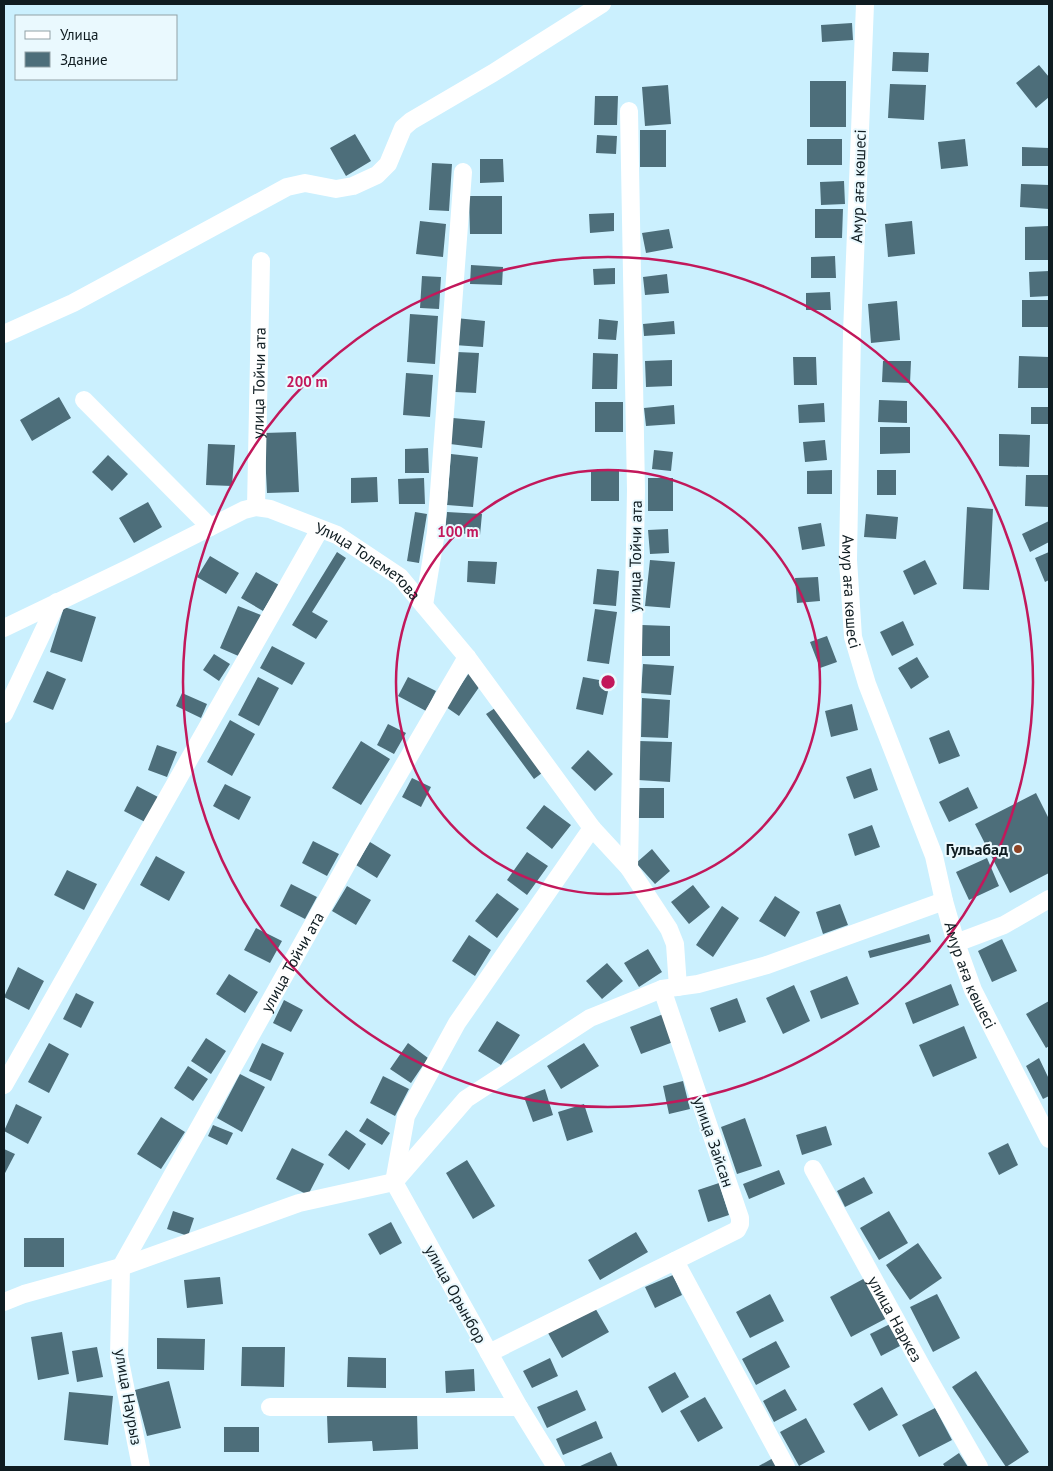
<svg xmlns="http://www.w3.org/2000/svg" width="1053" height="1471" font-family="'PT Sans',sans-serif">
	<rect width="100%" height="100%" fill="#cbf0fe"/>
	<path fill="#4d6e7a" d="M852,23L853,40L822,42L821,25Z
		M893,52L929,53L928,72L892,71Z
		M1039,65L1049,77V97L1036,108L1016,83Z
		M810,81H846V127H810Z
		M890,84L926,85L924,120L888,118Z
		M668,85L671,124L645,126L642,87Z
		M595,96H618L617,125H594Z
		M640,130H666V167H640Z
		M355,134L371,161L346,176L330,148Z
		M597,135L617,136L616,154L596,153Z
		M807,139H842V165H807Z
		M965,139L968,166L941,169L938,142Z
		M1022,147L1049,148V166H1022Z
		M480,159H503L504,182L480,183Z
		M432,163L452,164L449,211L429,210Z
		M844,181L845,204L821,205L820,182Z
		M1021,184L1049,185V209L1020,207Z
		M469,196H502V234H470Z
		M815,209H843L842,238H815Z
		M614,213V231L590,233L589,214Z
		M420,221L446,224L443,257L416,254Z
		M912,221L915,254L888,257L885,224Z
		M1049,226V260H1025V227Z
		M669,229L673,248L646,253L642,233Z
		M835,256L836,278H811V257Z
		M471,265L503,267L502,285L470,284Z
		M615,268V284L594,285L593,269Z
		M1049,271V296L1030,297L1029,272Z
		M667,274L669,293L645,295L643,277Z
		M422,276L441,277L439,309L420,308Z
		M830,292L831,310H806V293Z
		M1022,300H1049V327H1022Z
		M897,301L900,340L871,343L868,304Z
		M410,314L438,316L435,364L407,362Z
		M456,318L485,321L483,347L454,345Z
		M599,319L618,321L616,340L598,339Z
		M674,321L675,334L644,336L643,324Z
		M457,352L479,353L476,393L455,392Z
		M593,353L618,354L617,389H592Z
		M1019,356L1049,357L1048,388H1018Z
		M793,357H816L817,385H794Z
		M672,360V386L646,387L645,361Z
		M883,361H911L910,383L882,382Z
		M406,373L433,375L430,417L403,415Z
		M59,397L71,418L32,441L20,420Z
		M879,400L907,401V423L878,422Z
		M595,402H623V432H595Z
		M824,403L825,422L799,423L798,405Z
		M674,405L675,424L646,426L644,408Z
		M1031,407H1049V424H1031Z
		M453,418L485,421L482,448L450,444Z
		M880,427H910V453L880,454Z
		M296,432L299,492L267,493L264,433Z
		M999,434L1030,435L1029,467L999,466Z
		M825,440L827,460L805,462L803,442Z
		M208,444L235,445L232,486L206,485Z
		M428,448L429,473H405V449Z
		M654,450L673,452L671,471L652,469Z
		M451,454L478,457L473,507L447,505Z
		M108,455L128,474L112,491L92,472Z
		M832,470V494H807V471Z
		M877,470H896V495H877Z
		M591,471H619V501H591Z
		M1026,475H1049V507L1025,506Z
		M377,477L378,502L351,503V478Z
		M424,478L425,504H399L398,479Z
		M648,478H673V511H648Z
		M148,502L162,527L134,543L119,518Z
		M967,507L993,509L989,590L963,589Z
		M415,512L427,514L419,563L407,561Z
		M447,512L482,514L480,535L445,532Z
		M866,514L898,517L896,539L864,537Z
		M1049,521V542L1030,552L1022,534Z
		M821,523L825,546L802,550L798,527Z
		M668,529L669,553L650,554L648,530Z
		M337,552L346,558L312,612L328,621L316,639L292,625Z
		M1049,552V580L1045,582L1035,558Z
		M210,556L239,573L226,594L197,577Z
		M650,560L675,562L670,608L645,606Z
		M925,560L937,584L914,595L903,571Z
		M468,561L497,562L495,584L467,582Z
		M597,569L619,571L616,606L593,604Z
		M256,572L279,585L263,611L241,598Z
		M818,577L820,601L797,603L795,578Z
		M238,606L261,615L243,658L220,648Z
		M64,607L96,617L82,662L50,652Z
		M595,609L617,612L609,664L587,661Z
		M903,621L914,645L892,656L880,632Z
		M642,625L670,626V656H642Z
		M827,636L837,662L820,668L810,642Z
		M272,646L305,663L292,685L260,668Z
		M214,654L230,664L219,681L203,670Z
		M917,657L929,677L911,689L898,668Z
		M643,664L674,666L671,695L641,693Z
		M47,671L66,679L53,710L33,702Z
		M469,673L482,683L459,716L446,707Z
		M258,677L279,688L259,726L238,715Z
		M408,677L436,691L426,711L398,696Z
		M583,677L610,682L603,715L576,709Z
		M182,693L207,704L201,718L176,706Z
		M642,698L670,700L668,738L641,737Z
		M852,704L858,730L831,737L825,711Z
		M495,708L542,773L534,779L486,714Z
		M230,720L255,734L232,776L207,762Z
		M388,724L406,733L394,754L377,745Z
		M949,730L960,756L939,764L929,738Z
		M361,741L390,759L361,805L332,788Z
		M639,741L672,742L670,782L638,780Z
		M157,745L177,752L167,777L148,770Z
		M588,750L613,774L595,791L571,768Z
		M871,768L878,790L854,799L846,777Z
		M412,778L431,787L421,807L402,797Z
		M225,784L251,797L239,820L213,806Z
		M137,786L158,797L145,822L124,811Z
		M968,787L978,808L949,822L939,802Z
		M636,788H664V818H636Z
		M1036,793L1049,819V873L1010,893L975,824Z
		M544,805L571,825L552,849L526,828Z
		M872,825L880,847L855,856L848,834Z
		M313,841L339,854L327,876L302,863Z
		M370,842L391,855L377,878L356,865Z
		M652,849L670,871L655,884L636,863Z
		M527,852L548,866L527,895L507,880Z
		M156,856L185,872L169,901L140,885Z
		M987,858L999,886L969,900L956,872Z
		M67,870L97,884L84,910L54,895Z
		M291,884L317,897L305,919L280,906Z
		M693,885L710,907L689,924L671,902Z
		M347,886L371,900L356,925L332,911Z
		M497,893L519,909L497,938L475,921Z
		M775,896L800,912L785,937L759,921Z
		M840,904L848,925L823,934L816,912Z
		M722,906L739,918L713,957L696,945Z
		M256,928L282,941L270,963L244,950Z
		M929,934L931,942L870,958L868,951Z
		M469,935L491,950L475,976L452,961Z
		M1002,939L1017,971L992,982L978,951Z
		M648,949L662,972L639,987L624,963Z
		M607,963L623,981L602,999L586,981Z
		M18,967L44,981L29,1010L4,997Z
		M229,974L258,992L245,1013L216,994Z
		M847,976L859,1004L821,1019L810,991Z
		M951,984L959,1005L913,1024L905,1003Z
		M794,985L810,1021L783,1034L766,998Z
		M76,993L94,1002L81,1028L63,1019Z
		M737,998L746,1022L719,1032L710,1008Z
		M284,1000L303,1010L291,1032L273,1023Z
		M1049,1001V1046L1046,1048L1026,1014Z
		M666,1013L676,1041L641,1054L630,1027Z
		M497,1021L520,1035L501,1065L478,1051Z
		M964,1026L977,1058L933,1077L919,1045Z
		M206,1038L226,1051L211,1074L191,1061Z
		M49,1043L69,1054L49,1093L28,1082Z
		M262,1043L284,1053L271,1081L249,1071Z
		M408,1043L428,1058L411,1083L390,1069Z
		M584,1043L599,1066L561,1089L547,1066Z
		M1039,1058L1049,1079V1096L1043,1099L1026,1066Z
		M188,1066L208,1079L193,1101L174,1088Z
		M240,1074L265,1087L242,1132L217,1118Z
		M383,1076L409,1089L395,1116L370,1103Z
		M683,1081L690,1109L669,1114L663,1086Z
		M545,1089L553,1115L533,1122L524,1097Z
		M16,1104L42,1117L28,1144L4,1131Z
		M584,1104L593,1132L567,1141L558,1112Z
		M161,1117L185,1132L161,1169L137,1154Z
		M367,1118L390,1133L382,1145L359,1131Z
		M745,1118L762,1166L737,1174L721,1127Z
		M213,1125L233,1133L227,1145L208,1136Z
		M826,1126L832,1145L802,1155L796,1135Z
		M346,1130L366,1144L349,1170L328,1155Z
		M1008,1143L1018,1165L999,1175L988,1153Z
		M292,1148L324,1164L308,1195L276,1179Z
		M4,1149L15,1154L4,1175Z
		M467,1160L495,1206L473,1219L446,1173Z
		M779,1170L785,1184L749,1199L743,1184Z
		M864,1177L873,1193L845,1207L837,1191Z
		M719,1183L729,1215L708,1222L698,1190Z
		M173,1211L194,1218L188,1236L167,1229Z
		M889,1211L908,1243L879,1260L860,1228Z
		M391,1222L402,1243L380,1255L368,1234Z
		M636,1232L648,1252L600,1280L588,1260Z
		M24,1238H64V1267H24Z
		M918,1243L942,1278L910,1300L886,1265Z
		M673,1275L682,1295L655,1308L645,1287Z
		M220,1277L223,1304L187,1308L184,1280Z
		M865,1278L887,1318L851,1337L830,1297Z
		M770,1294L784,1321L750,1338L736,1312Z
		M937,1294L960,1338L933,1352L910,1307Z
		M594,1306L609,1332L562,1358L548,1333Z
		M890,1324L900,1346L881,1356L870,1334Z
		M62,1332L69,1374L38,1380L31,1337Z
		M157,1338L205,1339L204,1370L157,1369Z
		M776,1341L790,1367L756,1385L742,1359Z
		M97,1347L103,1377L77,1382L72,1351Z
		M242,1347H285L284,1387L241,1386Z
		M348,1357L386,1358V1388L347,1387Z
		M550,1358L558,1376L532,1388L523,1371Z
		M474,1369L475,1391L446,1393L445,1371Z
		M976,1371L1029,1452L1006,1467L952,1387Z
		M675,1372L689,1397L662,1413L648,1387Z
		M169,1381L181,1428L147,1436L135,1390Z
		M882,1387L898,1415L869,1431L853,1404Z
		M785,1389L797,1410L774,1422L763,1401Z
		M577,1390L586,1410L547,1428L537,1407Z
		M69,1392L113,1396L108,1445L64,1440Z
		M705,1397L723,1428L698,1442L680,1411Z
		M935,1408L952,1440L919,1457L902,1425Z
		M417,1412L418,1449L373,1451L372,1441L328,1443L327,1415Z
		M806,1418L825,1452L799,1466L780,1432Z
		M596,1421L603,1438L563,1455L556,1439Z
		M224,1427H259V1452H224Z
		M611,1452L618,1467H578Z
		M959,1453L968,1467H945L943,1464Z
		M775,1457L779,1467H757Z"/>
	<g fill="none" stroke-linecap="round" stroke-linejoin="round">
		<g stroke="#fff" stroke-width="18">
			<path id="s1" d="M865,4L852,333L848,560L853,637L867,684L934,856L944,901L956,943L973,990L1049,1139"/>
			<path d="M629,111L636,490L629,868L669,929L675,944L678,987"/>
			<path d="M4,334L73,303L287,187L305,183L336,189L353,186L377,175L388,164L403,128L411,121L493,73L602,4"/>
			<path d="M84,400L210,527"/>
			<path id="s2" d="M256,507L261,261"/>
			<path d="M424,605L436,532L463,172"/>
			<path id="s3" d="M4,628L131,567L244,510L256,507L270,509L337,535L400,577L467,657L592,828L629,868"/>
			<path d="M4,714L57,602"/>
			<path d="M956,943L1004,925L1049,899"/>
			<path d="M4,1085L320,529"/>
			<path id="s4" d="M813,1169L922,1367L979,1467"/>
			<path d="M675,1261L786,1467"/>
			<path d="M4,1302L24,1294L121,1267L299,1203L394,1182L466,1099L590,1018L662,989L698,984L767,965L944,901"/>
			<path d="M489,1353L737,1230L740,1224V1218L662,989"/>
			<path d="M270,1407H519"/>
			<path id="s5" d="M141,1467L119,1356L121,1267L362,837L467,657"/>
			<path d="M556,1467L519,1407L394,1182L406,1116L457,1023L592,828"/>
		</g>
	</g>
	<g fill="none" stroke="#c2185b" stroke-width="2.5">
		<circle cx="608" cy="682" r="212"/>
		<circle cx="608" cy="682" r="425"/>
	</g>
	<circle fill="#8d4426" stroke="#eaf9fe" stroke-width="2" cx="1018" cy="849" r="5"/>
	<g text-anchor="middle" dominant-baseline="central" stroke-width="4" stroke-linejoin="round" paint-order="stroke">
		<g font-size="16" fill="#0f1c21" stroke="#eaf9fe">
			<text transform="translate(858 186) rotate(-88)">Амур аға көшесі</text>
			<text stroke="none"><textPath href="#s2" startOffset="124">улица Тойчи ата</textPath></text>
			<text transform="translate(635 556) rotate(-89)">улица Тойчи ата</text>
			<text stroke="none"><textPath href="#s3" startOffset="406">Улица Толеметова</textPath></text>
			<text stroke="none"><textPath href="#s1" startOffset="588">Амур аға көшесі</textPath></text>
			<text stroke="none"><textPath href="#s5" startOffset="552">улица Тойчи ата</textPath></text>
			<text stroke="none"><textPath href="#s1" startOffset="992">Амур аға көшесі</textPath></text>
			<text transform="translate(714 1142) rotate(71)">улица Зайсан</text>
			<text transform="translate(456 1294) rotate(61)">улица Орынбор</text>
			<text stroke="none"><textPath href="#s4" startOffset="171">улица Наркез</textPath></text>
			<text transform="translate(129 1397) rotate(80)">улица Наурыз</text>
		</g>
		<g font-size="16" font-weight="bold" fill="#0f1c21" stroke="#eaf9fe" text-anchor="end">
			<text x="1008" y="849">Гульабад</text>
		</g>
	</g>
	<circle cx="608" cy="682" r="8" fill="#c2185b" stroke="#eaf9fe" stroke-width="2.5"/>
	<g font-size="15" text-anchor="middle" font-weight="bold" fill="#c2185b" stroke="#eaf9fe" stroke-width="4" stroke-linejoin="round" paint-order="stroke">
		<text x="307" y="387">200 m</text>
		<text x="458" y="537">100 m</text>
	</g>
	<rect width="1053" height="1471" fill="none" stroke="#0f1c21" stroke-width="10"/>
	<rect x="15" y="15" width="162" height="65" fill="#eaf9fe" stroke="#92a1a6"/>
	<rect x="25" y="31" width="25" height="8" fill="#ffffff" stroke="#92a1a6"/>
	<text x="60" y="40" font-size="15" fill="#0f1c21">Улица</text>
	<rect x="25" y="52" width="25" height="15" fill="#4d6e7a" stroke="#92a1a6"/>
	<text x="60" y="65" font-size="15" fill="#0f1c21">Здание</text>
</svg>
